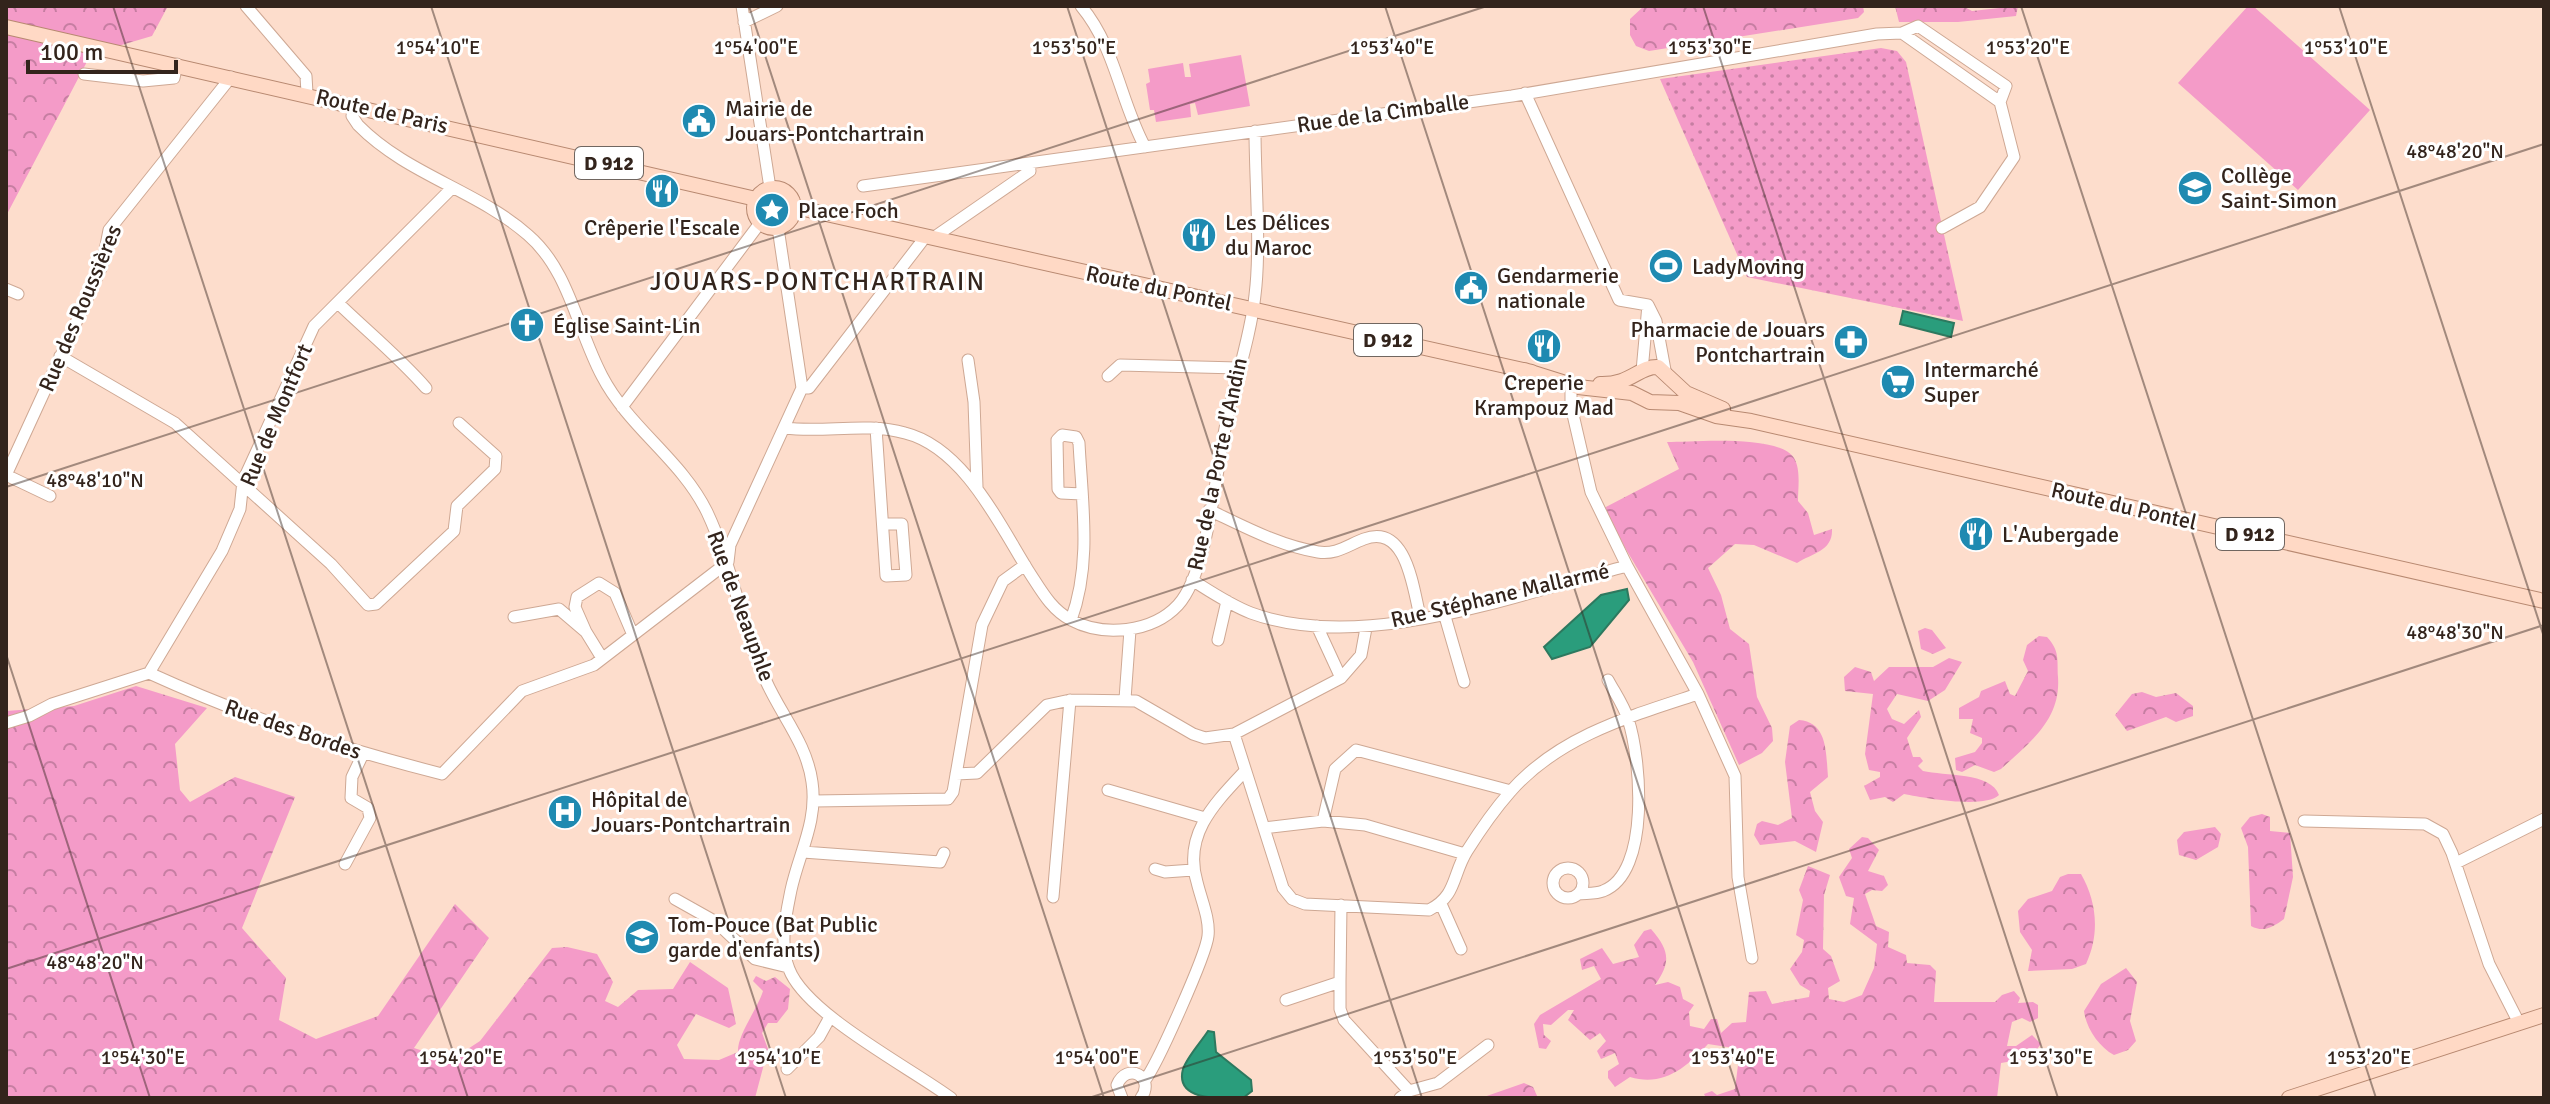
<svg xmlns="http://www.w3.org/2000/svg" width="2550" height="1104" font-family="Signika,sans-serif">
	<defs>
		<pattern id="grass-dots" width="8" height="8" patternUnits="userSpaceOnUse" patternTransform="scale(2)"><rect width="8" height="8" fill="#f49bc8"/><path d="M2 2h.1M6 6h.1" fill="none" stroke="#c67ea2" stroke-width="1.8" stroke-linecap="round"/></pattern>
		<pattern id="forest-crowns" width="20" height="18" patternUnits="userSpaceOnUse" patternTransform="scale(2)"><rect width="20" height="18" fill="#f49bc8"/><path d="M2 6a3 3 0 1 1 6 0M12 15a3 3 0 1 1 6 0" fill="none" stroke="#c67ea2"/></pattern>
	</defs>
	<rect width="100%" height="100%" fill="#fdddcc"/>
	<path fill="url(#grass-dots)" d="M1881,48L1897,51L1906,62L1963,321L1747,277L1660,79Z"/>
	<path fill="url(#forest-crowns)" d="M6,6H168L152,36L91,54L6,216Z
		M1644,6H1863L1864,12L1858,18L1649,51L1636,46L1630,35V19Z
		M1895,6H1963L1972,11L2018,6L2016,16L1958,22H1899Z
		M1667,442C1693,442 1779,434 1794,458C1801,470 1798,487 1798,501L1808,513L1814,535L1832,529C1833,551 1813,553 1797,563L1754,545L1735,544L1708,568L1721,595L1730,629L1749,644L1757,697L1772,728L1773,741L1762,753L1739,765L1693,662L1602,509L1679,469Z
		M1925,628L1932,630L1946,648L1933,654L1921,649L1918,631Z
		M2039,636L2047,637C2060,651 2057,660 2058,677C2061,720 2030,742 2001,769L1994,772L1975,765L1962,772L1956,770L1955,758L1975,752L1982,743V738L1970,733L1973,719H1959V708L1979,697L1981,691L2005,681L2010,694L2015,696L2028,671L2023,660L2027,645Z
		M1949,658L1962,662L1945,690L1928,701L1897,694L1887,709L1892,719L1904,724L1919,710L1921,717L1907,738L1913,757H1920L1923,761L1918,766L1923,771C1944,776 1991,772 1999,795C1985,809 1924,798 1904,794L1893,802L1885,797L1870,800L1864,786L1880,777V772L1869,770L1865,754L1873,694L1845,691L1844,677L1855,667L1871,672L1874,681L1889,667H1933Z
		M136,686L207,708L175,744L180,790L190,802L235,777L295,797L242,928L286,978L279,1020L316,1039L378,1016L455,904L489,938L414,1048L451,1060L480,1041L552,948L567,947L597,954L613,982L605,1001L618,1007L638,990L673,989L690,962L728,988L736,1024L729,1028L696,1014L677,1045L684,1059L719,1060L738,1052C737,1035 757,1010 763,991L753,981L756,976L766,981L775,977L790,989L788,1009L777,1023H768L762,1033L768,1049L755,1098H6V711L74,706Z
		M2142,692L2156,697L2176,693L2193,706V716L2176,722L2166,717L2127,731L2115,715L2132,694Z
		M1799,720C1828,722 1826,754 1828,777L1810,792L1815,811L1823,822L1816,852L1795,841L1760,845L1754,835L1757,824L1762,821L1778,825L1792,818L1785,762L1790,726Z
		M2262,814L2270,817V831L2290,833L2293,877L2284,919C2273,927 2264,933 2251,926L2248,847L2241,828L2250,817Z
		M2215,827L2221,834L2218,847L2196,860L2179,855L2177,840L2184,832Z
		M1862,837L1868,838L1879,850L1868,871L1884,876L1888,885L1882,891L1872,890L1865,894L1876,926L1889,932L1888,947L1906,955L1907,963L1930,965L1936,971L1934,1002H1995L2002,995L2014,991L2020,998L2018,1003L2033,1002L2038,1005V1018L2030,1022L2022,1018L2012,1022L2007,1046H2016L2032,1035L2041,1044L2030,1058L2001,1063L1997,1098H1706L1704,1094L1712,1091L1717,1095L1735,1089L1740,1049L1708,1044C1687,1067 1664,1087 1630,1077L1615,1087L1608,1078V1071L1619,1064L1615,1053L1601,1059L1597,1051L1606,1041L1600,1033L1590,1040L1568,1020L1574,1010H1568L1551,1025L1543,1024L1544,1035L1551,1041L1546,1049L1539,1048L1534,1024L1540,1015L1601,979L1594,966L1582,970L1580,959L1602,948L1613,964L1639,957L1634,945L1644,931L1651,929C1670,951 1671,962 1655,985L1668,982L1680,987L1683,999L1694,1005L1689,1012L1690,1026L1704,1029L1711,1019H1717L1721,1033L1732,1023L1746,1022L1749,992L1766,991L1772,1004L1809,997L1810,991L1800,985L1790,969L1802,952L1804,940L1796,935L1803,900L1799,890L1808,866L1830,875L1824,895L1823,949L1831,956L1840,981L1828,988L1829,999L1844,1002L1862,995L1874,968L1877,944L1850,924L1854,898L1846,896L1839,877L1852,858L1849,849Z
		M2068,874H2081C2097,902 2100,934 2086,964L2072,969L2028,971L2032,950L2020,932L2018,911L2028,899L2052,891L2060,877Z
		M2126,968L2137,982L2130,1021L2136,1041L2128,1050L2114,1055C2099,1047 2086,1028 2084,1011L2101,984Z
		M1524,1083L1533,1087L1538,1098H1481Z"/>
	<path fill="#f49bc8" d="M2248,6H2253L2370,110L2298,190L2178,83Z
		M1241,55L1250,106L1198,115L1195,103L1190,104L1191,117L1156,122L1154,110H1150L1146,84L1150,82L1148,69L1183,63L1185,77H1191L1189,64Z"/>
	<path fill="#2a9d7c" stroke="#2d795f" stroke-width="2" d="M1903,311L1954,323L1951,337L1900,324Z
		M1627,589L1629,600L1590,647L1552,659L1544,647L1601,595Z
		M1208,1031L1214,1032L1216,1052L1251,1080L1252,1091L1243,1098C1225,1098 1174,1103 1183,1069C1187,1057 1201,1042 1208,1031Z"/>
	<g fill="none" stroke-linecap="round" stroke-linejoin="round">
		<g stroke="#cea894" stroke-width="13">
			<path id="minor" d="M246,6L306,76L307,93
				M742,6L770,188
				M1081,6C1116,48 1120,101 1145,147
				M744,22L777,6
				M1902,33L2000,102
				M84,74L143,81L174,78L177,64
				M1525,93L1619,300L1648,305
				M355,105L352,116L358,125C407,175 477,190 528,235C569,270 577,329 602,376C629,428 681,459 707,512C733,567 741,626 766,681C781,715 807,744 812,782C818,821 799,853 791,890C786,915 779,944 789,969C806,1014 909,1067 951,1098
				M863,186L1512,96L1877,34L1902,33L1918,26L2006,86L2000,102L2014,157L1980,207L1942,228
				M933,238L1030,171L1029,165
				M6,289L18,294
				M338,303C368,332 399,357 426,388
				M60,356L175,423L331,564L368,605L376,604L454,531L457,506L495,469L496,456L459,423
				M968,360L974,402L977,487
				M1642,371L1648,305L1656,321L1665,370
				M1108,376L1120,365L1238,368
				M1571,386V406L1591,492L1627,566L1698,694L1735,776L1738,877L1752,958
				M802,388H809L926,236
				M622,407L760,223
				M785,428C825,433 866,422 905,433C965,448 1001,528 1031,575C1042,592 1052,610 1071,620C1103,637 1152,633 1178,605C1209,571 1216,466 1227,419C1236,379 1251,334 1255,295C1261,247 1255,180 1255,131
				M876,428L886,576L906,575L902,524H883
				M50,496L6,475L102,266L109,230L231,77
				M1209,510C1243,526 1280,546 1318,552C1336,555 1348,545 1364,539C1407,523 1413,589 1420,616
				M728,562L730,545L802,388L778,228
				M1192,580C1211,592 1230,605 1251,613C1364,654 1514,595 1627,566
				M1444,613L1464,682
				M514,617L559,609L586,632L602,658
				M1071,620C1092,564 1082,502 1079,443L1076,437L1062,435L1057,440L1058,489L1061,493L1082,494
				M1317,626L1341,678
				M586,632L575,607L577,597L599,583L615,593L633,635
				M1218,640L1227,601
				M149,673C248,718 336,747 442,774L522,691L594,665L728,562
				M149,673L222,551L240,509L243,481L314,326L451,189
				M1125,699L1130,630
				M6,723L29,716L52,704L149,673
				M1234,734L1283,888L1292,899L1305,904L1429,910C1457,896 1452,875 1467,851C1479,832 1495,809 1510,792C1559,736 1631,716 1698,694
				M956,774L977,773L1047,705L1070,700L1136,701L1193,734L1205,738L1234,734L1341,678L1361,655L1366,628
				M1108,790L1205,818
				M814,801L948,799L953,792L982,625L1003,581L1025,565
				M1323,821L1335,769L1356,750L1511,791
				M2304,821L2425,824L2443,834L2452,853L2489,964L2519,1023
				M1264,828L1323,821L1365,825L1465,854
				M803,852L940,862L944,853
				M2456,863L2544,819
				M345,864L370,818L368,808L351,798L352,777L363,754
				M1553 883a15 15 0 1 1 30 0a15 15 0 1 1-30 0Z
				M1155,869L1165,872L1193,870
				M1578,894C1586,893 1596,894 1603,891C1651,873 1641,758 1628,719C1624,706 1615,693 1608,680
				M1053,897L1070,700
				M675,899L716,922L755,959L788,967
				M1441,904L1461,949
				M1340,982V1009L1344,1020L1409,1091L1400,1098
				M1286,1000L1340,982L1341,905
				M787,1069L819,1037L830,1017
				M1145,1080C1157,1065 1206,955 1208,936C1210,919 1201,899 1197,882C1183,835 1214,804 1244,772
				M1409,1091L1438,1083L1488,1045
				M1122,1098L1117,1085C1127,1061 1156,1077 1141,1098"/>
		</g>
		<g stroke="#b88971" stroke-width="16">
			<path id="major" d="M6,27L756,199
				M754 208a20 20 0 1 1 40 0a20 20 0 1 1-40 0Z
				M795,207L1532,372
				M1524,370L1578,387L1632,393L1650,402L1679,403L1716,416L1751,421L2544,601
				M1600,384C1631,385 1639,366 1658,367L1686,393L1723,409
				M2289,1098L2544,1015"/>
		</g>
		<use href="#minor" stroke="#fff" stroke-width="11"/>
		<use href="#major" stroke="#ffd9c5" stroke-width="14"/>
	</g>
	<path fill="none" stroke="#33241c" stroke-width="2" stroke-opacity="0.45" d="M113,6L468,1098M431,6L786,1098M749,6L1104,1098M1067,6L1422,1098M1385,6L1740,1098M1703,6L2058,1098M2021,6L2376,1098M2339,6L2544,637M6,487L1487,6M6,654L150,1098M6,969L2544,144M1089,1098L2544,625"/>
	<defs>
		<g id="civic-disc" transform="scale(1.8)"><circle r="9.5" fill="#1f8ab1" stroke="#fff"/><path d="M-.6-6.5H3V-4.5H.6V-3L4-1V1h2V6H-6V1h2V-1L-.6-3ZM-1.2 2.5V6h2.4V2.5Z" fill="#fff"/></g>
		<g id="school-disc" transform="scale(1.8)"><circle r="9.5" fill="#1f8ab1" stroke="#fff"/><path d="M0-5L7-2L0 1L-7-2ZM-4 1L0 2.5L4 1V4Q0 6-4 4Z" fill="#fff"/></g>
		<g id="restaurant-disc" transform="scale(1.8)"><circle r="9.5" fill="#1f8ab1" stroke="#fff"/><path d="M-5-6h1v4h1v-4h1v4h1v-4h1v5L-1.5 .5V6h-2V.5L-5-1ZM5-6V6H3V1.5H1.5Q1.5-4 5-6Z" fill="#fff"/></g>
		<g id="sight-disc" transform="scale(1.8)"><circle r="9.5" fill="#1f8ab1" stroke="#fff"/><path d="M0-6L1.8-2.2L6-1.7L2.9 1.2L3.7 5.4L0 3.3L-3.7 5.4L-2.9 1.2L-6-1.7L-1.8-2.2Z" fill="#fff"/></g>
		<g id="stadium-disc" transform="scale(1.8)"><circle r="9.5" fill="#1f8ab1" stroke="#fff"/><path d="M0-5a6.5 5 0 1 0 0 10a6.5 5 0 1 0 0-10ZM-3.5-1.8h7v3.6h-7Z" fill="#fff"/></g>
		<g id="church-disc" transform="scale(1.8)"><circle r="9.5" fill="#1f8ab1" stroke="#fff"/><path d="M-1.2-6h2.4v3.5h3.3v2.4h-3.3V6h-2.4V-.1h-3.3v-2.4h3.3Z" fill="#fff"/></g>
		<g id="pharmacy-disc" transform="scale(1.8)"><circle r="9.5" fill="#1f8ab1" stroke="#fff"/><path d="M-2-6h4v4h4v4h-4v4h-4v-4h-4v-4h4Z" fill="#fff"/></g>
		<g id="supermarket-disc" transform="scale(1.8)"><circle r="9.5" fill="#1f8ab1" stroke="#fff"/><path d="M-6-5.5h2.5l.6 2H6L4.5 2H-2.5L-4.4-4H-6ZM-1.5 3.2a1.3 1.3 0 1 0 .1 0ZM3 3.2a1.3 1.3 0 1 0 .1 0Z" fill="#fff"/></g>
		<g id="hospital-disc" transform="scale(1.8)"><circle r="9.5" fill="#1f8ab1" stroke="#fff"/><path d="M-5-5h3v3.5h4V-5h3V5h-3V1.5h-4V5h-3Z" fill="#fff"/></g>
	</defs>
	<g fill-rule="evenodd">
		<use href="#civic-disc" x="699" y="121"/>
		<use href="#school-disc" x="2195" y="188"/>
		<use href="#restaurant-disc" x="662" y="191"/>
		<use href="#sight-disc" x="772" y="210"/>
		<use href="#restaurant-disc" x="1199" y="235"/>
		<use href="#stadium-disc" x="1666" y="266"/>
		<use href="#civic-disc" x="1471" y="288"/>
		<use href="#church-disc" x="527" y="325"/>
		<use href="#pharmacy-disc" x="1851" y="342"/>
		<use href="#restaurant-disc" x="1544" y="346"/>
		<use href="#supermarket-disc" x="1898" y="382"/>
		<use href="#restaurant-disc" x="1976" y="534"/>
		<use href="#hospital-disc" x="565" y="812"/>
		<use href="#school-disc" x="642" y="937"/>
	</g>
	<g text-anchor="middle" dominant-baseline="central" stroke-width="6" stroke-linejoin="round" paint-order="stroke">
		<g fill="#fff" stroke="#706660" stroke-width="2">
			<rect x="575" y="147" width="68" height="32" rx="6"/>
			<rect x="1354" y="324" width="68" height="32" rx="6"/>
			<rect x="2216" y="518" width="68" height="32" rx="6"/>
		</g>
		<g font-size="20" font-weight="bold" fill="#33241c">
			<text x="609" y="163">D 912</text>
			<text x="1388" y="340">D 912</text>
			<text x="2250" y="534">D 912</text>
		</g>
		<g font-size="22" fill="#33241c" stroke="#fff" text-anchor="start">
			<text x="725" y="108">Mairie de<tspan x="725" dy="25">Jouars-Pontchartrain</tspan></text>
			<text x="2221" y="175">Collège<tspan x="2221" dy="25">Saint-Simon</tspan></text>
			<text x="798" y="210">Place Foch</text>
			<text x="1225" y="222">Les Délices<tspan x="1225" dy="25">du Maroc</tspan></text>
			<text x="662" y="227" text-anchor="middle">Crêperie l'Escale</text>
			<text x="1692" y="266">LadyMoving</text>
			<text x="1497" y="275">Gendarmerie<tspan x="1497" dy="25">nationale</tspan></text>
			<text x="553" y="325">Église Saint-Lin</text>
			<text x="1825" y="329" text-anchor="end">Pharmacie de Jouars<tspan x="1825" dy="25">Pontchartrain</tspan></text>
			<text x="1924" y="369">Intermarché<tspan x="1924" dy="25">Super</tspan></text>
			<text x="1544" y="382" text-anchor="middle">Creperie<tspan x="1544" dy="25">Krampouz Mad</tspan></text>
			<text x="2002" y="534">L'Aubergade</text>
			<text x="591" y="799">Hôpital de<tspan x="591" dy="25">Jouars-Pontchartrain</tspan></text>
			<text x="668" y="924">Tom-Pouce (Bat Public<tspan x="668" dy="25">garde d'enfants)</tspan></text>
		</g>
		<g font-size="22" fill="#33241c" stroke="#fff">
			<text transform="translate(382 111) rotate(13)">Route de Paris</text>
			<text transform="translate(1383 113) rotate(-8)">Rue de la Cimballe</text>
			<text transform="translate(1159 288) rotate(12)">Route du Pontel</text>
			<text transform="translate(80 308) rotate(-67)">Rue des Roussières</text>
			<text transform="translate(276 415) rotate(-67)">Rue de Montfort</text>
			<text transform="translate(1217 464) rotate(-78)">Rue de la Porte d'Andin</text>
			<text transform="translate(2124 506) rotate(13)">Route du Pontel</text>
			<text transform="translate(1500 595) rotate(-13)">Rue Stéphane Mallarmé</text>
			<text transform="translate(741 606) rotate(70)">Rue de Neauphle</text>
			<text transform="translate(293 729) rotate(19)">Rue des Bordes</text>
		</g>
		<g font-size="26" letter-spacing="2" fill="#33241c" stroke="#fff">
			<text x="818" y="282">JOUARS-PONTCHARTRAIN</text>
		</g>
	</g>
	<g font-size="20" text-anchor="middle" fill="#33241c" stroke="#fff" stroke-width="6" stroke-linejoin="round" paint-order="stroke">
		<text x="438" y="54">1°54'10"E</text>
		<text x="756" y="54">1°54'00"E</text>
		<text x="1074" y="54">1°53'50"E</text>
		<text x="1392" y="54">1°53'40"E</text>
		<text x="1710" y="54">1°53'30"E</text>
		<text x="2028" y="54">1°53'20"E</text>
		<text x="2346" y="54">1°53'10"E</text>
		<text x="2455" y="158">48°48'20"N</text>
		<text x="95" y="487">48°48'10"N</text>
		<text x="2455" y="639">48°48'30"N</text>
		<text x="95" y="969">48°48'20"N</text>
		<text x="143" y="1064">1°54'30"E</text>
		<text x="461" y="1064">1°54'20"E</text>
		<text x="779" y="1064">1°54'10"E</text>
		<text x="1097" y="1064">1°54'00"E</text>
		<text x="1415" y="1064">1°53'50"E</text>
		<text x="1733" y="1064">1°53'40"E</text>
		<text x="2051" y="1064">1°53'30"E</text>
		<text x="2369" y="1064">1°53'20"E</text>
	</g>
	<rect width="2550" height="1104" fill="none" stroke="#33241c" stroke-width="16"/>
	<path d="M28 60v12h148v-12" fill="none" stroke="#33241c" stroke-width="4"/>
	<text x="40" y="60" font-size="24" fill="#33241c" stroke="#ffffff" stroke-width="6" paint-order="stroke">100 m</text>
</svg>
